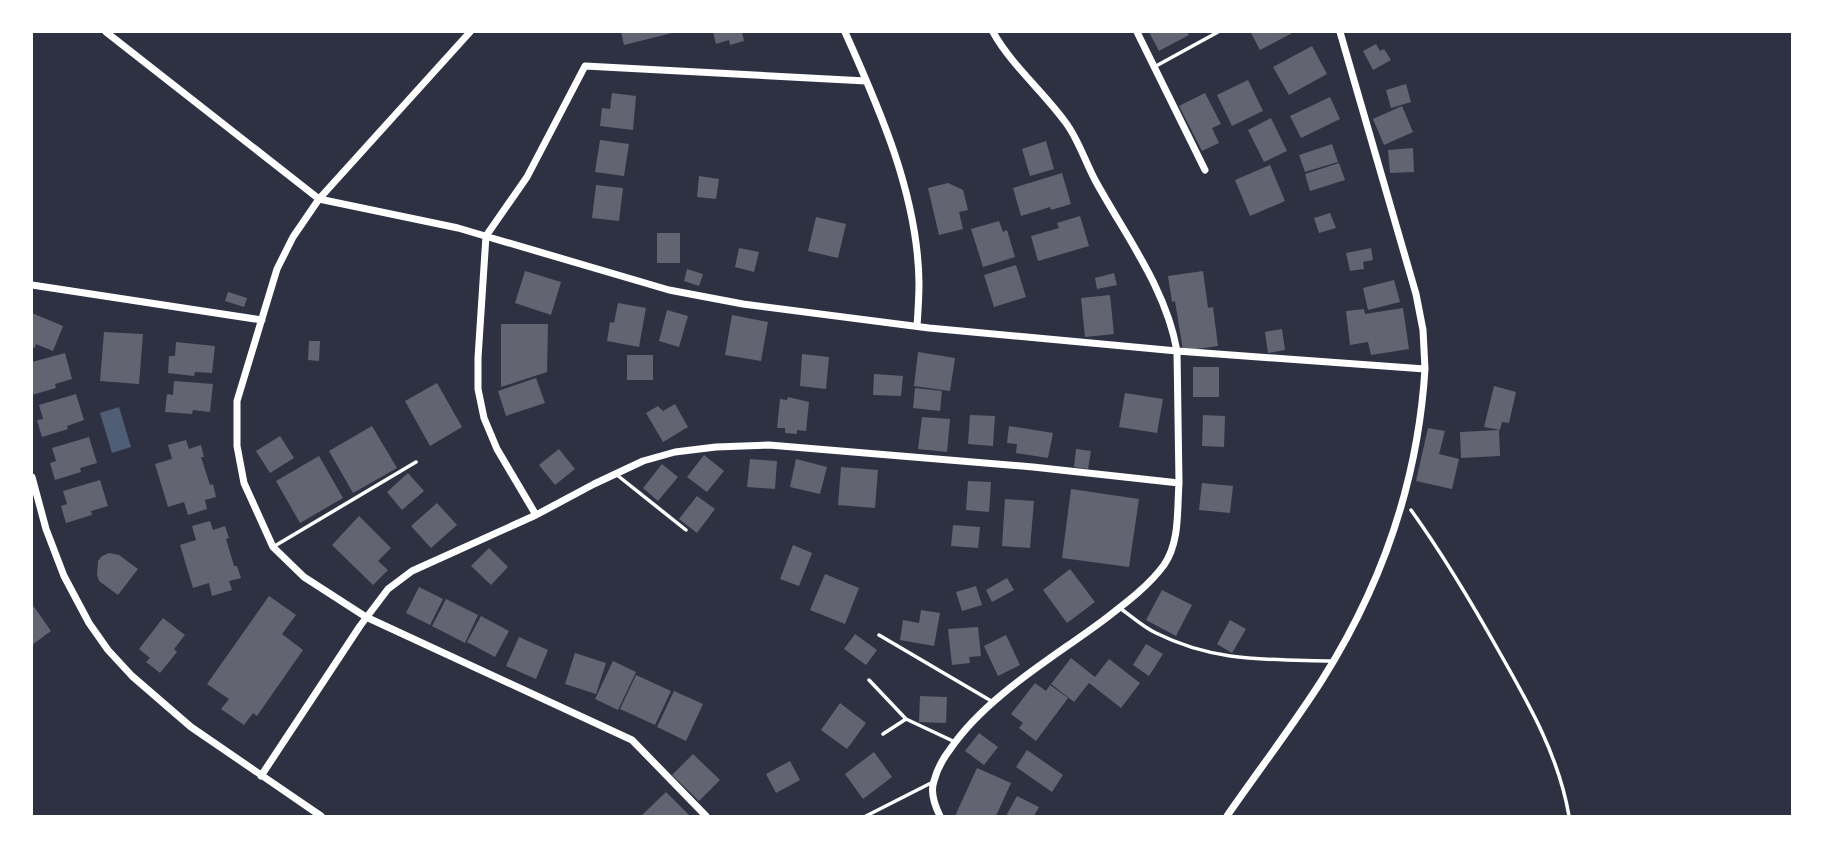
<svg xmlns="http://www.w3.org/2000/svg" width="1824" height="848" font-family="'Alegreya Sans',sans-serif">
	<rect width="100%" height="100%" fill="#2d3142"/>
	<path fill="#4f5d75" d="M119,407L131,447L112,453L100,413Z"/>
	<path fill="#626471" d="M621,32H676L624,45Z
		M713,32H742L744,41L730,45L729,40L716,44Z
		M1149,32H1187L1189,35L1159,51Z
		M1253,32H1294L1260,50L1251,33Z
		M1376,44L1380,51L1384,49L1391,60L1373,70L1363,51Z
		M1312,46L1327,74L1289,95L1273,67Z
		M1248,80L1263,111L1232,126L1217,95Z
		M1406,84L1411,102L1391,108L1386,90Z
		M612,93L636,96L633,130L600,126L602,108L610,109Z
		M1205,93L1221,124L1212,128L1219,143L1202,151L1179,106Z
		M1330,97L1340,119L1301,138L1290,116Z
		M1402,106L1413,132L1384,145L1373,119Z
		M1271,118L1287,151L1264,162L1248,130Z
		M600,140L629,144L624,176L595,172Z
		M1046,141L1054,169L1030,176L1022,149Z
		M1332,144L1338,162L1305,172L1299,155Z
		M1413,148L1414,172L1390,173L1388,150Z
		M1339,163L1345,180L1310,191L1305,174Z
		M1270,165L1285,201L1250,216L1235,180Z
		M1062,173L1071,204L1051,210L1050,207L1021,216L1013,188Z
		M699,176L719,179L716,199L697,197Z
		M948,183L963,190L968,210L959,212L963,229L939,235L928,188Z
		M596,185L623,188L619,221L592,218Z
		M1330,213L1336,228L1319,233L1314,218Z
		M1080,216L1089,246L1038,261L1031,236L1059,228L1057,223Z
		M816,217L846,224L838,258L808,251Z
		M999,221L1003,232L1007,230L1015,257L983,267L971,229Z
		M657,233H680V263H657Z
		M739,248L759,252L754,272L735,267Z
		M1371,248L1373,260L1363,262L1364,269L1350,271L1346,253Z
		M1016,265L1026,297L994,307L984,275Z
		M687,269L703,274L699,286L684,281Z
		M525,271L561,282L551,315L515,303Z
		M1203,271L1208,308L1213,307L1218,346L1183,351L1175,301L1172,302L1168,276Z
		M1114,273L1117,285L1097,289L1095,278Z
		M1394,280L1400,302L1368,310L1363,288Z
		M228,292L247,298L244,307L225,301Z
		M1110,295L1114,334L1085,337L1081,298Z
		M618,303L646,308L639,347L607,341L610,322L614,323Z
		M1403,308L1409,349L1371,355L1368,342L1350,345L1346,311L1364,309L1365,314Z
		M667,310L688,316L679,347L659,341Z
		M32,313L63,326L53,351L36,344L35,348L32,347Z
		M732,315L768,322L761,361L725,355Z
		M501,324H548L547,372L501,387Z
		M1282,329L1285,350L1268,353L1265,332Z
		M104,332L143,334L139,384L100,381Z
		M309,341H320L319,361L308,360Z
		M176,342L215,346L212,373L195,372L194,376L168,373L169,356H175Z
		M918,352L955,358L950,391L914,386Z
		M65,353L72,379L55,384L56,388L32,395V362Z
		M802,354L829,357L826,389L800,386Z
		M627,355H653V380H627Z
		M1193,367H1219V397H1193Z
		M874,374L903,376L901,396L873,395Z
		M536,378L545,403L506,416L498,391Z
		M174,381L213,384L210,412L193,410L192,414L165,412L167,394L173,395Z
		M437,383L462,427L430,446L405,401Z
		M1494,386L1516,392L1509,423L1502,422L1500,430L1484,427Z
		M915,388L942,391L940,411L913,408Z
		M1125,393L1163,399L1157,433L1119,427Z
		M76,394L84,420L67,426L68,429L42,437L37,420L43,419L39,405Z
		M788,397L809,402L806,431L797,430V434L785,433V428H777L780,399L787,400Z
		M675,404L688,427L663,442L646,413L658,406L663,411Z
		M970,415L995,416L993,446L968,444Z
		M1203,415L1225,416L1224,447L1202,446Z
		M922,417L950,419L947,452L918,449Z
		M372,426L397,468L353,493L329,451Z
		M1009,426L1053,433L1048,458L1016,453L1017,444L1007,443Z
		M1428,428L1445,431L1439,454L1459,459L1452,489L1416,481Z
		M1499,430L1500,456L1461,458L1460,432Z
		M280,436L294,458L270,473L256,451Z
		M89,437L97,463L80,468L81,472L55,480L50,463L56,461L52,448Z
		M186,440L189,449L201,445L204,457H201L210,485L213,484L216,497L205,500L207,509L188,515L184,502L168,507L155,464L172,459L168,445Z
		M559,449L575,469L555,485L539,465Z
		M1076,449L1091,451L1088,469L1074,467Z
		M704,455L724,471L707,492L687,477Z
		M319,456L343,498L300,523L276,481Z
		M750,459L777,461L775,489L747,487Z
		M796,459L827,467L820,494L790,487Z
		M662,464L678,477L658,501L643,488Z
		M841,467L878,470L875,508L838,505Z
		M408,473L424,491L402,510L387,492Z
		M100,480L108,506L91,511L92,515L66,523L61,506L67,504L63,491Z
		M968,481L991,482L989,512L966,510Z
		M1202,483L1233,486L1230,513L1199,510Z
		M1071,489L1139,499L1129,567L1062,558Z
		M697,496L715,509L697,533L679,519Z
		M1005,499L1034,501L1030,548L1002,546Z
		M437,503L457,525L431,548L411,526Z
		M359,516L391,548L378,561L388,570L373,585L332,545Z
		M210,521L213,530L225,526L229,538L226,539L234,566H237L241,578L229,581L232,590L212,596L209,583L193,588L180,545L196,540L192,526Z
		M953,525L980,527L978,548L951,546Z
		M793,545L812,553L799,586L780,579Z
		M489,548L508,567L491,585L471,566Z
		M109,553L119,555L138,569L118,595L99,581L97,575L98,561L102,556Z
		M1070,569L1095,602L1067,623L1043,590Z
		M825,574L859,588L845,624L810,610Z
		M1007,578L1014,590L992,602L986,590Z
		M976,586L982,605L962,611L956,592Z
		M419,587L443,599L430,625L406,613Z
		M1162,590L1192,605L1176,636L1146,620Z
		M269,596L296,615L282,634L303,650L257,716L253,713L244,725L221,709L229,699L207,684Z
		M446,599L478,615L465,643L432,626Z
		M32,604L51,631L32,645Z
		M921,610L940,613L934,646L900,640L903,620L919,623Z
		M481,616L509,631L495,657L467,642Z
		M163,618L185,635L174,649L177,652L160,673L146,662L150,658L139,649Z
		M1230,620L1246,629L1232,653L1217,644Z
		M978,627L981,656L969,657L970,663L952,665L948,629Z
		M855,634L877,650L866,665L844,649Z
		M1006,635L1020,665L998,676L984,646Z
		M519,637L548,650L536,679L506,666Z
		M1146,644L1163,654L1149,676L1133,665Z
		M575,653L606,663L596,694L565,684Z
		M1071,658L1095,677L1109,659L1140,683L1121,708L1089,683L1074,702L1051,684Z
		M613,661L636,672L618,710L595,699Z
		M636,675L671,691L655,725L620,709Z
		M1035,683L1046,691L1050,685L1068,698L1036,741L1019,728L1023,723L1011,714Z
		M674,691L703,704L686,741L657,727Z
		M920,696L947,697L946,723L919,722Z
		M840,703L866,723L847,749L821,730Z
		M979,733L998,747L984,765L965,751Z
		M1027,750L1063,775L1052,792L1016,767Z
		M874,752L892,777L863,799L845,774Z
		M693,754L720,780L699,801L672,775Z
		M790,761L800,780L776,793L766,774Z
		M977,768L1011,783L996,816H955Z
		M666,792L690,816H641Z
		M1017,796L1039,807L1034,816H1006Z"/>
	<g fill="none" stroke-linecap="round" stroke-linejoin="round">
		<path stroke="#fff" stroke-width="3.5" d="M1411,510C1444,556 1473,605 1501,655C1530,706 1559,757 1569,816"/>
		<path stroke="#fff" stroke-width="3.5" d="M1156,66L1218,32
			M617,475L686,530
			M273,547L416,462
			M1120,608C1131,616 1143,627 1156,633C1216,663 1268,659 1333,661
			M879,635L993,702
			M869,680L906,719
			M883,734L906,719L955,742
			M866,816L931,783"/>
		<path stroke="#fff" stroke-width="7" d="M106,32L319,199L470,32
			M845,32C880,110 918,196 919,283C919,298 918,312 917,326
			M1137,32L1205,170
			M32,285L262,320
			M32,477L46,529L64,576L89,623L108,650L132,676L191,727L321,816
			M536,515L497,449L484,418L478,389V358L486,236L527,177L585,66L866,81
			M261,776L360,626L388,589L412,571L536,515L594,484L643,461L675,452L716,447L769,445L1033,467L1179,483L1177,351L1425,369L1423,330L1416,294L1340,32
			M706,816L632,740L366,617L304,577L273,547L244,483L237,446V401L277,269L293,237L319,199L458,228L669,290L743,304L929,328L1177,351C1166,288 1125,235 1095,180C1085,161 1078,139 1066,123C1043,91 1012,66 993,32
			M940,816C935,806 930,792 934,781C937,769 944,757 951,748C986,697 1051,659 1101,622C1123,605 1147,588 1164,565C1180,542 1177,510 1179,483
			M1227,816C1258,771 1292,727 1322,680C1382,585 1418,481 1425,369"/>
	</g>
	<rect width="1824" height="848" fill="none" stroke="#ffffff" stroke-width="66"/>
</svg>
